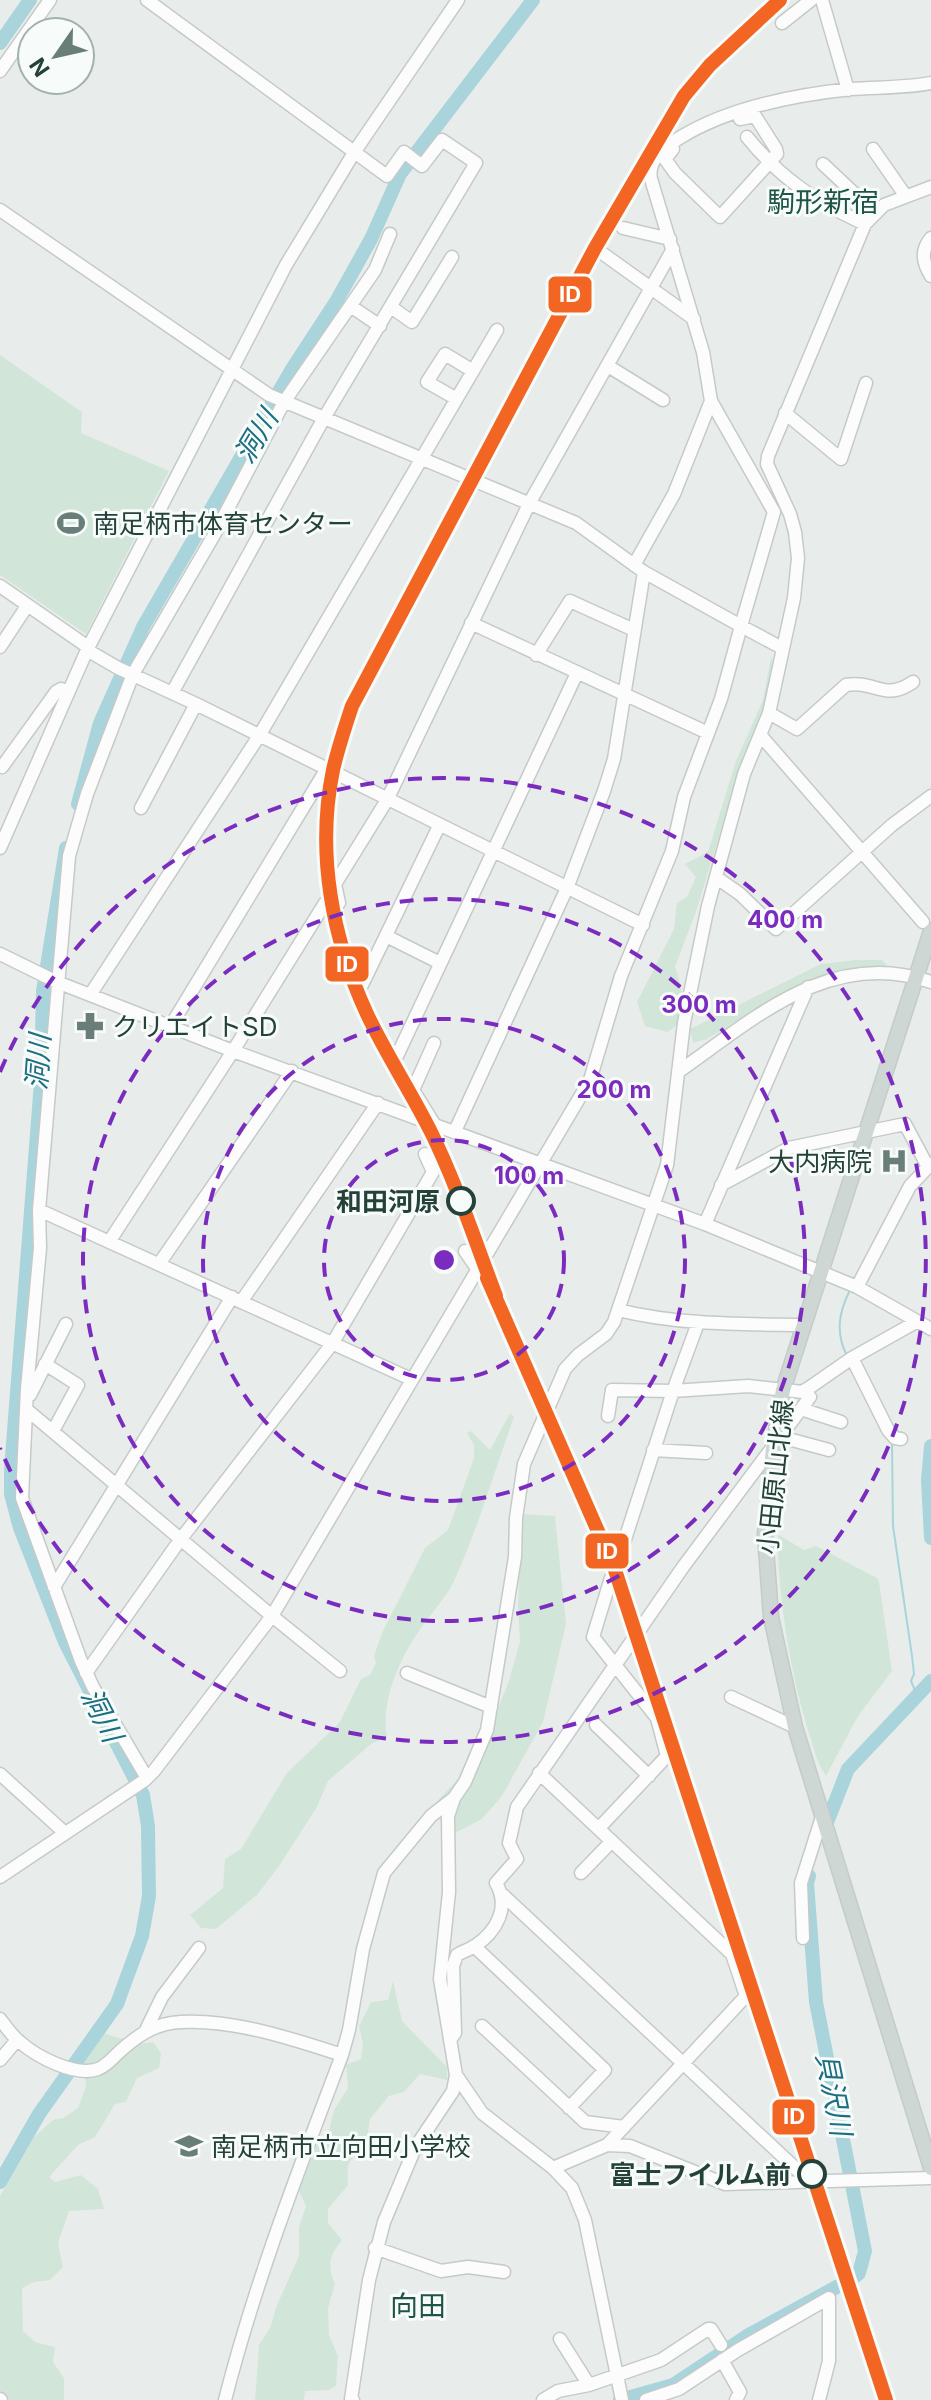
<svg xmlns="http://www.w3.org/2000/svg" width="931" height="2400" font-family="Inter,'Noto Sans JP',sans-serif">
	<rect width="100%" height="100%" fill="#e8edeb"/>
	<path fill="#d1e6d8" d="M0,355L82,412L81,433L169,471L86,634L0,575Z
		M771,657L775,668L758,728L737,777L697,909L675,967C681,981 687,1008 678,1023C676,1027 671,1029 668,1032L645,1026L637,1002L674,929L677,903L687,897L696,877L685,864L708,852L736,761L763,700Z
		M855,960H882L889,967L830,974L793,987L707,1039L693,1043L690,1029L821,964Z
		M510,1413L514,1417C494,1472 478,1529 453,1583C445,1599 431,1613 421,1628C401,1656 380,1701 387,1736L371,1744L328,1781L317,1807L279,1866L257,1895L216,1929L201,1928L190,1915L223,1888L225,1859L241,1849L287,1773L340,1722L361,1679L370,1675L376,1663L374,1656L382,1633L425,1548L448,1530L474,1458V1445L467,1433L471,1431L490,1450Z
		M522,1514L555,1516L566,1624L543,1722L502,1796L482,1819L457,1832L439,1817V1799L460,1777L483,1760L494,1718L509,1681L520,1641L518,1606Z
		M779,1535L804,1550L816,1546L877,1578L879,1582L892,1671L858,1716L826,1776C816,1762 813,1745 808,1730C789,1668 780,1604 777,1540Z
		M393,1981L402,2021L447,2067V2080L420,2074L404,2092L389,2096L370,2119L368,2133L371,2143C352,2163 346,2152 348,2185L328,2209V2223L342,2240C329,2255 327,2267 335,2284L328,2308L329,2335L338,2356L336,2386L329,2390L305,2391L304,2400H255L259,2345L270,2328L277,2305L299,2256V2227L306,2206L298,2189L310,2152L328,2135L334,2110L348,2088L346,2065L361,2059L363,2044L359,2026L371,2002L388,2000Z
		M103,2033L138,2044L153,2042L161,2053L159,2068L137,2078L126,2102L115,2104L95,2137L78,2145L49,2177L55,2182L81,2175L98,2189L104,2209L69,2211L58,2243L63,2267L50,2280L34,2282L22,2288L23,2331L35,2342L55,2347L53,2362L64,2378V2400H0V2196L34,2137L53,2120L63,2118L78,2108L86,2086L83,2058Z"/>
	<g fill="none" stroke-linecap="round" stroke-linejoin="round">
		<path stroke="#a9d4db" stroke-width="2" d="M847,1356C835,1332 839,1312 850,1290
			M890,1440L892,1444L893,1526L912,1656L914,1674L911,1681L917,1695"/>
		<path stroke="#a9d4db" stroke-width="14" d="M0,43L30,0
			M78,804L100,723L143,627L292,369L337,300L371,239L400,174L533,0
			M931,1446L928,1480L931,1538
			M824,1830L848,1769L931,1681
			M0,2182L39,2114L117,2004L142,1936L149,1896L148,1826L143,1795L65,1642L20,1528L11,1494V1470L41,1082L43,991L66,848
			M620,2400L673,2385L747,2336L853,2278L859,2273L865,2251L816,2002L807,1883L809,1876"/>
		<g stroke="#c5cac8" stroke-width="15">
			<path id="minor" d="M147,0L387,176L404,152L422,166L442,140L476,163L324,418L172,693
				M822,0L848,90
				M782,23L811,0
				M0,71L50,0
				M747,137C782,180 815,201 865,224
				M673,149L665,159L675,173L720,217L777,154L776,149L755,116L740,119
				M873,149L905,195
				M823,164L874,212
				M0,210L269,395L576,523L644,572L741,626L721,699L684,797L672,851L621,976L590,1080L272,1616L154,1771L145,1780L0,1877
				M623,228L670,239
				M931,238C920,251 923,263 931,276
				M595,248L694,319
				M352,307L380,326
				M391,307L412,322L452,257
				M608,366L663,400
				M455,398L427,382L445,354L473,371
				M711,401L774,512L741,626L782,648
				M785,413L841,459L866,383
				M634,565L674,494L711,401L703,352L651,179C647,159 666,146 681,137C730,107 794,95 851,89C878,87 905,88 931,83
				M0,586L88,647
				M471,623L708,733
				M0,647L27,606
				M87,650L118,668L196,704L643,925
				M536,655L570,601L634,630
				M769,713L797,729L846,685C876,680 884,702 913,682
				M761,736L923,922
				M0,766L2,767L56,692L61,689L68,691
				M141,808L196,704
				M0,848L87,650L286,265L355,151L458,0
				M717,878L740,894L776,929L892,825L931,796
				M339,903L335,884L387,800L530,502L673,249
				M386,936L440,963
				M0,954L57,982L233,1051L705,1224L857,1287L931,1329
				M362,985L439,826
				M90,995L259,736L497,330
				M170,1027L326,770
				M434,1043L413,1090L434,1124
				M397,1056L577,673
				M678,1072C754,1019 831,947 931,982
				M455,1131L567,888L604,791L614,759L644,572
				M721,1185L789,1148L905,1124L928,1167
				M39,1210L411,1379
				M705,1224L808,987
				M109,1242L233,1051L325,903
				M465,1251L478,1270
				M159,1264L292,1071
				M857,1287L910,1186L931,1164
				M241,1302L378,1103
				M618,1310C678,1325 740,1324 802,1325
				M852,1358L888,1430L895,1438L901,1439
				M45,1364L78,1385L53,1431
				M30,1395L66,1324
				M26,1409L272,1616L340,1671
				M801,1409L841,1422
				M608,1416L612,1390L673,1391L748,1386L803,1392L852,1358L916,1322
				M781,1437L829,1450
				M653,1450L706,1453
				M618,1561L673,1391L698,1323
				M54,1587L232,1297
				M86,1673L180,1540L332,1344L433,1172L425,1154
				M407,1673L491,1707
				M731,1697L795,1727
				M596,1725L649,1776
				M539,1773L732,1954L746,1996L607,2145
				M0,1774L65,1833
				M147,1778L93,1687L81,1661L22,1498L27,1389L40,1248L39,1210L69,856L87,794L133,674L214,535L284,402L375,270L390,234
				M454,1798L448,1816L449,1892L440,1979L456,2075L482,2113L553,2168L572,2188L585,2220L622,2400
				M599,1828L667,1756L657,1718L593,1637L611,1578
				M581,1873L612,1841
				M503,1895L809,2181
				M803,1938L801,1883L822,1817
				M474,1946L605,2070L569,2108
				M0,2019C6,2027 12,2036 20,2042C37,2057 75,2077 98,2069C106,2066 112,2059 117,2054C136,2036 155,2023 181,2022C233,2019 293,2039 342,2055
				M482,2026L585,2122L624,2127
				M145,2032L162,1997L199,1948
				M450,2040L455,2033L453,1966L457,1955C463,1951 469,1950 475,1946C497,1931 510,1907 496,1883L517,1859L509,1843L517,1807L683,1567L810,1397L805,1390
				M0,2060L17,2040
				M553,2168L607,2145L630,2146L725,2184L931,2178
				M375,2248L441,2271L468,2267L504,2272
				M560,2339L589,2385
				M722,2360L740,2392L736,2400
				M0,2399L1,2400
				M225,2400C255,2282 299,2169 342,2055L349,2030L363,1949L384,1873L431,1816L454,1798L465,1782L487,1730L515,1557L516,1518L524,1464L565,1369L578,1355L606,1334L614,1322L667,1165L684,1023L708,906L744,774L769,713L794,598L798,558L795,532L790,514L767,464L768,456L865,224L884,205L931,187
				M353,2400L351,2399L369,2280L384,2222L415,2148L453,2091L456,2075
				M543,2400L558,2391L589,2385L661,2360L708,2329H711L721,2345
				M646,2400L679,2389L738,2350L829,2298V2361L819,2400"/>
		</g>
		<g stroke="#c3ccc9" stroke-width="17">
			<path id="major" d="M931,931L783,1390L773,1448L765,1534L771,1617L795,1727L931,2168"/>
		</g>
		<use href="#minor" stroke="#fcfcfc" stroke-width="12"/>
		<use href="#major" stroke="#cfd7d5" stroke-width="14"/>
		<g stroke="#f7fbf9" stroke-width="20">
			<path id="rail-1" d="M487,1278L615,1570L886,2400
				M496,1296C475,1241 457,1185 431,1132C411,1092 386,1054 367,1014C332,938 316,853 333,770C338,748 345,727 352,706L595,248L684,96L710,65L780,0"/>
		</g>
		<use href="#rail-1" stroke="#f26522" stroke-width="14"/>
	</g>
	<g fill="none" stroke="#7b2cbf" stroke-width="4" stroke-dasharray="14 10">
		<circle cx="444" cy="1260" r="120"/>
		<circle cx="444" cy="1260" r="241"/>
		<circle cx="444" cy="1260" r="361"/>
		<path d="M0 1072A482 482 0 1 1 0 1448"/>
	</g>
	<defs>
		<g id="stadium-bare" transform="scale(2.16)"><path d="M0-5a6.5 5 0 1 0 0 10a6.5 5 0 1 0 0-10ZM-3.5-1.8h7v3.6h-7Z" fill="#697e78" stroke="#f7fbf9" stroke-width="2.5" paint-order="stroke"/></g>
		<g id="pharmacy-bare" transform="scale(2.16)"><path d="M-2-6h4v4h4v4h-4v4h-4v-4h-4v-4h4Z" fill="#697e78" stroke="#f7fbf9" stroke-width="2.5" paint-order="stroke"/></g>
		<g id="hospital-bare" transform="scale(2.16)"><path d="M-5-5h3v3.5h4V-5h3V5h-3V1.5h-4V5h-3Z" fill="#697e78" stroke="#f7fbf9" stroke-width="2.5" paint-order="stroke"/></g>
		<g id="school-bare" transform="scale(2.16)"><path d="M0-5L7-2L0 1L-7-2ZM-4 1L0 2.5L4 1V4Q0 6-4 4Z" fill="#697e78" stroke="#f7fbf9" stroke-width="2.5" paint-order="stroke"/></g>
	</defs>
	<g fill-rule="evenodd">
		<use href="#stadium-bare" x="71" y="523"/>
		<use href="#pharmacy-bare" x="90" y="1026"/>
		<use href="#hospital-bare" x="894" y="1161"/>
		<use href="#school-bare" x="189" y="2146"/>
	</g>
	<g fill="#f7fbf9" stroke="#24423a" stroke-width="4">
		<circle cx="461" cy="1201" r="13"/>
		<circle cx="812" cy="2174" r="13"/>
	</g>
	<g text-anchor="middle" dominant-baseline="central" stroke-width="6" stroke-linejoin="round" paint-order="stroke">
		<g font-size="26" fill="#24423a" stroke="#f7fbf9" text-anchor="start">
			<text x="93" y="523">南足柄市体育センター</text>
			<text x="112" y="1026">クリエイトSD</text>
			<text x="872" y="1161" text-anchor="end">大内病院</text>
			<text x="211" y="2146">南足柄市立向田小学校</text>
		</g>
		<g font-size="26" font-weight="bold" fill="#24423a" stroke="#f7fbf9" text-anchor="end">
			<text x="440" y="1201">和田河原</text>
			<text x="791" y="2174">富士フイルム前</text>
		</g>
		<g font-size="26" fill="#24423a" stroke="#f7fbf9">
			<text transform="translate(775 1477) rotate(-84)">小田原山北線</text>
		</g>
		<g font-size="28" fill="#1f5548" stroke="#f7fbf9">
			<text x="823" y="202">駒形新宿</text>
			<text x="418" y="2306">向田</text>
		</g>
		<g font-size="28" font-style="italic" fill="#1c6f80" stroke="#f7fbf9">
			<text transform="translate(256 436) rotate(-59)">洞川</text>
			<text transform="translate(38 1062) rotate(-86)">洞川</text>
			<text transform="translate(102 1715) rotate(63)">洞川</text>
			<text transform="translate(834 2094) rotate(79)">貝沢川</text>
		</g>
	</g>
	<circle cx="444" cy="1260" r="12" fill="#7b2cbf" stroke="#f7fbf9" stroke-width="4"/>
	<g font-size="24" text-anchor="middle" font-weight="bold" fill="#7b2cbf" stroke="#f7fbf9" stroke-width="6" stroke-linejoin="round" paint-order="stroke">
		<text x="785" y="928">400 m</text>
		<text x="699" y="1013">300 m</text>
		<text x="614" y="1098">200 m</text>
		<text x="529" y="1184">100 m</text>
	</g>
	<g stroke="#f7fbf9" stroke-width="3">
		<rect x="547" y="275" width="46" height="39" rx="8" fill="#f26522"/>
		<rect x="324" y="945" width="46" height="38" rx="8" fill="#f26522"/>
		<rect x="584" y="1532" width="46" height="38" rx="8" fill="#f26522"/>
		<rect x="771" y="2098" width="45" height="38" rx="8" fill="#f26522"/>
	</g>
	<g font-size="22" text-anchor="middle" font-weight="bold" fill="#fff">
		<text x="570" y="302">ID</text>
		<text x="347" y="972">ID</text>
		<text x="607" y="1559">ID</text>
		<text x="794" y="2124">ID</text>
	</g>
	<g transform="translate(56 56) rotate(236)"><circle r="38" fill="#f7fbf9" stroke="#a3b1ad" stroke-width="2"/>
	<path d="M0-6L14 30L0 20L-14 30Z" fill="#697e78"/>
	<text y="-12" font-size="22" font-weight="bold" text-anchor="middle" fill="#24423a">N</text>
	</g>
</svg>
